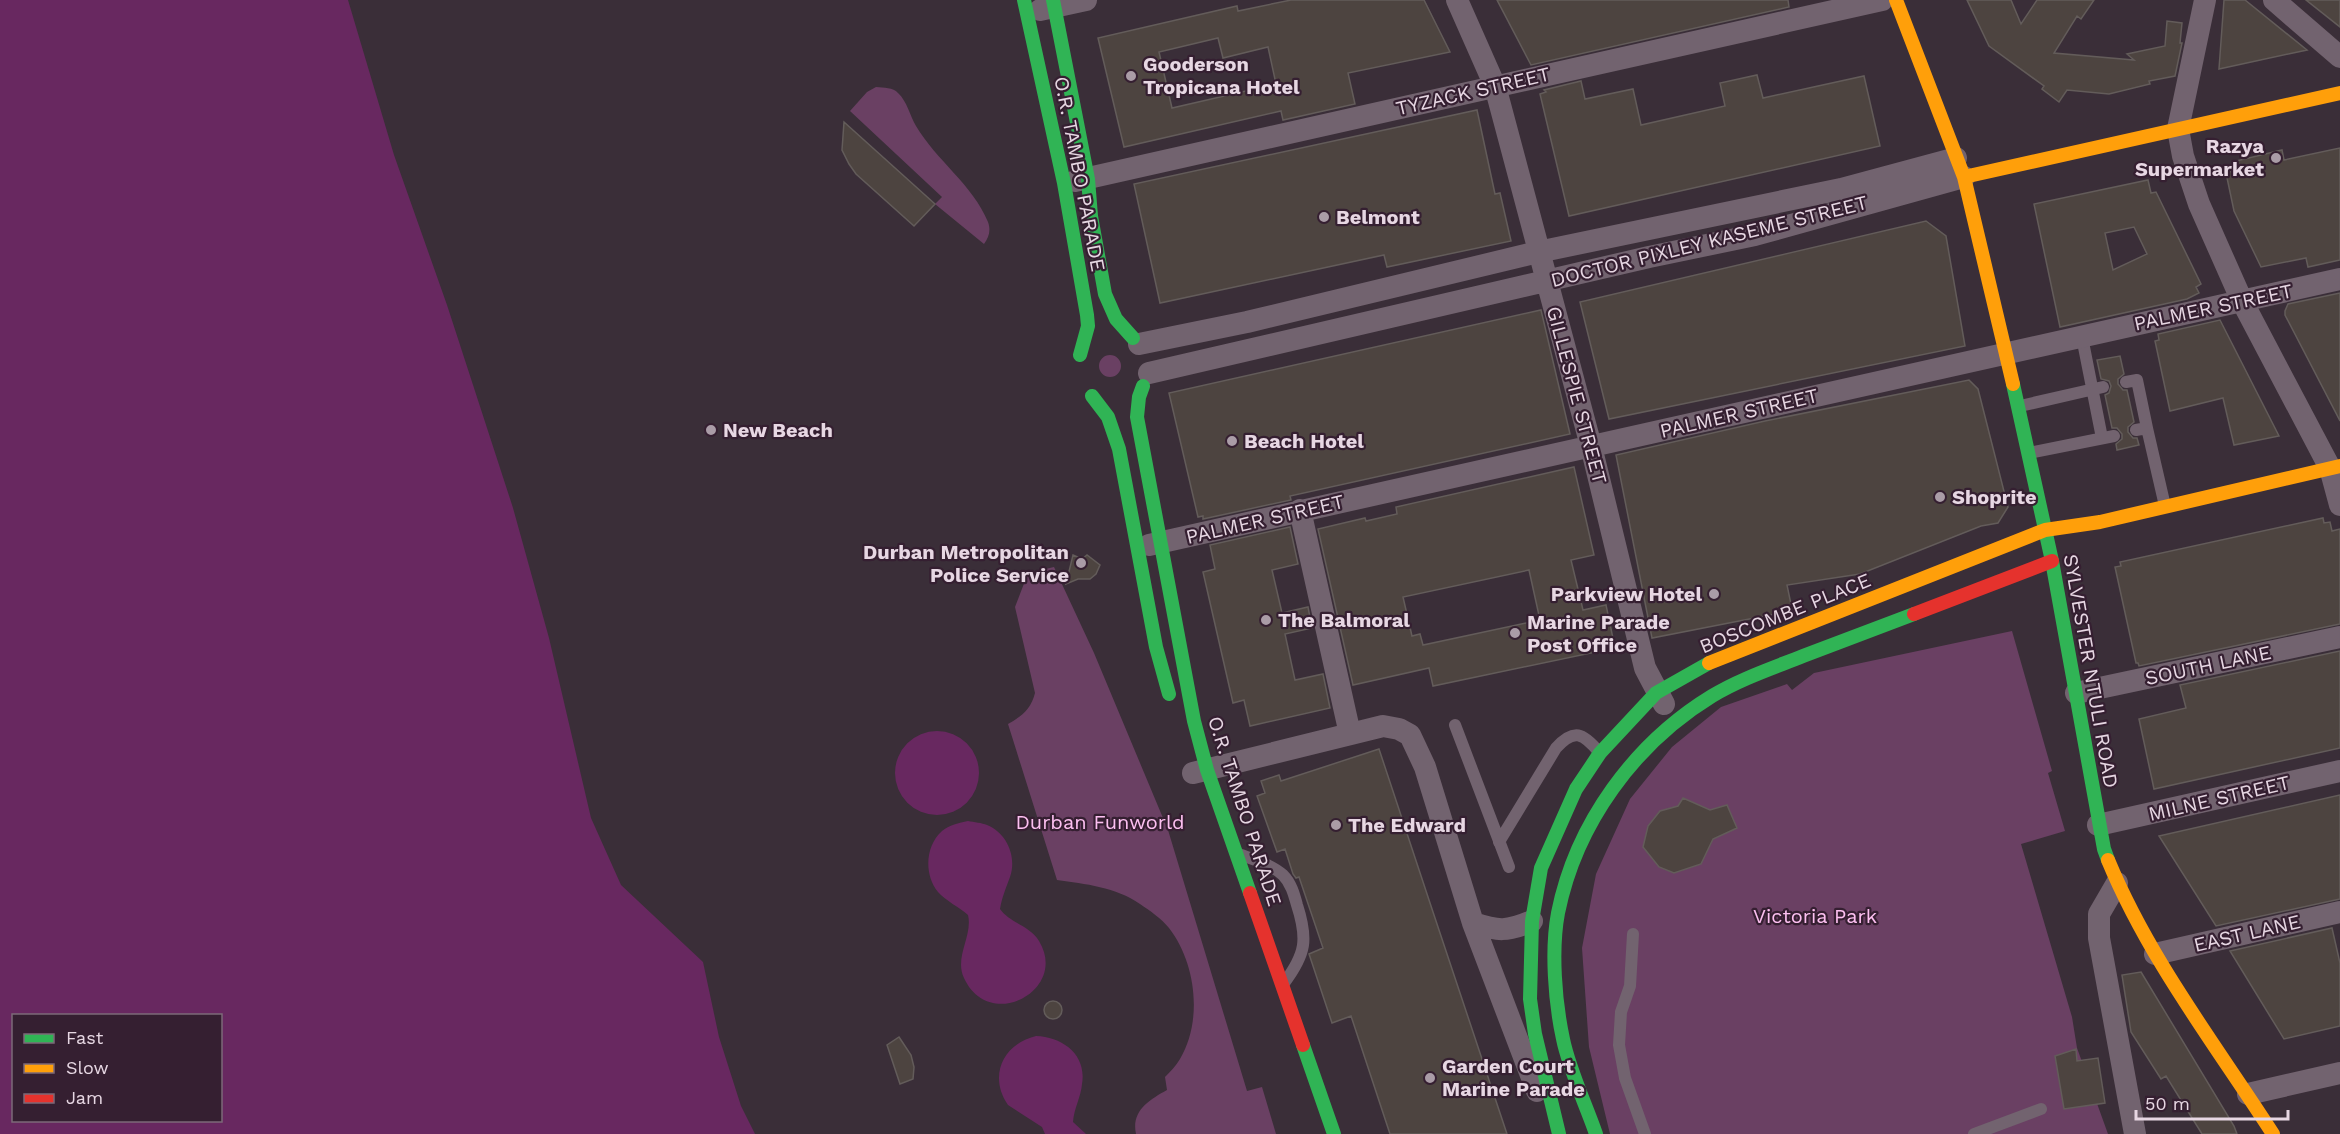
<svg xmlns="http://www.w3.org/2000/svg" width="2340" height="1134" font-family="'Work Sans',sans-serif">
	<rect width="100%" height="100%" fill="#3a2e38"/>
	<path fill="#6a4063" d="M876,87C884,88 893,87 898,93C907,101 910,116 916,126C936,160 973,185 988,222C991,231 989,237 984,244L935,204L942,197L850,111L867,92Z
		M1099 366a11 11 0 1 1 22 0a11 11 0 1 1-22 0Z
		M1054,567L1094,653L1168,830L1247,1091L1262,1087L1276,1134H1136C1131,1111 1149,1100 1167,1090L1165,1077C1170,1072 1176,1066 1180,1059C1203,1020 1196,963 1169,928C1162,919 1149,910 1140,904C1116,887 1085,884 1057,880L1008,724C1022,716 1031,709 1035,693L1015,607L1028,573Z
		M2012,631L2052,771L2048,773L2065,831L2021,844L2072,1017L2077,1048L2108,1134H1610L1589,1047L1582,948L1596,874L1630,799L1672,747L1721,707L1787,684L1792,690L1814,673Z"/>
	<path fill="#682860" fill-rule="evenodd" d="M0,0H348L394,155L447,305L513,508L549,638L591,818L621,885L703,962L719,1037L741,1106L755,1134H0ZM14,1016H220V1120H14Z
		M895 773a42 42 0 1 1 84 0a42 42 0 1 1-84 0Z
		M968,821C974,822 982,823 987,825C1007,833 1017,857 1010,877C1006,888 1002,897 1000,909C1010,923 1030,926 1039,941C1069,990 989,1033 964,978C954,957 973,936 968,915C959,907 946,901 938,892C924,875 925,846 942,831C949,825 959,823 968,821Z
		M1036,1036C1063,1037 1087,1055 1082,1084C1081,1097 1074,1108 1073,1122L1086,1134H1045L1042,1127L1008,1105C988,1076 1003,1044 1036,1036Z"/>
	<path fill="#4d4440" stroke="#635c5a" stroke-width="1.5" fill-rule="evenodd" d="M1291,0H1424L1450,52L1348,73L1355,104L1283,120L1281,111L1124,147L1098,38L1237,6L1238,11ZM1218,38L1223,58L1268,47L1276,84L1172,108L1159,52Z
		M1497,0H1788L1789,7L1531,65Z
		M1967,0H2011L2021,24L2037,0H2094L2081,19L2077,16L2054,53L2134,60L2127,54L2165,46L2167,21L2182,23L2180,43H2182L2175,76L2149,81L2150,84L2109,94L2067,90L2059,102L2042,89L2044,86L1989,46Z
		M2224,0H2245L2307,50L2219,69Z
		M2306,0H2340V27Z
		M1757,75L1763,98L1864,76L1880,146L1569,216L1540,94L1546,92L1544,90L1581,81L1585,99L1633,89L1641,125L1725,106L1720,83Z
		M1477,110L1495,194L1500,193L1511,241L1387,267L1384,255L1160,303L1134,184Z
		M844,122L935,204L914,226L856,174L849,164L842,150Z
		M2340,148V260L2308,267L2306,258L2261,267L2234,211L2226,173L2237,170L2236,161L2282,150L2284,160Z
		M2148,180L2151,193L2156,192L2201,284L2196,287L2199,293L2187,299L2060,327L2034,204ZM2134,227L2147,254L2113,270L2105,233Z
		M1926,221L1946,236L1965,346L1609,419L1580,302Z
		M2340,293V421L2285,315V311L2288,304Z
		M1541,310L1570,434L1290,496L1291,500L1203,519V516L1198,517L1169,393Z
		M2220,320L2279,436L2234,445L2223,398L2170,411L2155,341L2159,340L2158,334Z
		M2120,356L2124,374L2118,379V384L2123,390H2127L2134,422L2128,427V432L2133,438H2137L2139,445L2117,450L2116,444L2122,439V434L2117,428H2112L2105,395L2109,393L2111,386L2109,381L2101,379L2097,360Z
		M1969,380L1978,389L2008,507L1998,523L1981,526L1860,574L1787,585L1792,609L1785,612L1652,638L1616,455L1765,421Z
		M1574,467L1594,555L1571,560L1583,610L1606,605L1615,648L1433,686L1429,668L1353,685L1318,529L1365,518L1366,521L1397,514L1396,507ZM1529,570L1540,620L1423,645L1420,634L1412,636L1403,597Z
		M2323,518L2324,523L2330,522L2332,531L2340,529V624L2139,666L2138,663H2136L2115,567L2121,566L2120,562Z
		M1290,527L1298,564L1272,570L1282,613L1308,607L1312,628L1285,634L1295,680L1323,674L1330,708L1250,726L1244,700L1233,703L1203,572L1215,569L1210,545Z
		M1073,555L1082,559L1087,555L1100,565L1096,574L1090,579H1078L1066,584Z
		M2340,651V748L2154,789L2139,719L2186,708L2180,685Z
		M1379,749L1433,912L1507,1134H1390L1351,1016L1332,1023L1309,954L1323,948L1299,877L1296,878L1293,874L1285,849L1277,852L1257,796L1265,793L1261,781L1279,775L1281,781Z
		M2340,795V899L2216,926L2159,836Z
		M1683,798L1710,810L1727,805L1737,828L1713,839L1701,864L1674,873L1659,867L1643,847L1648,826L1660,811L1678,806Z
		M2332,928L2340,963V1026L2284,1039L2230,951Z
		M2141,972L2234,1126L2237,1134H2202L2166,1076L2161,1079L2131,1032L2122,975Z
		M1044 1010a9 9 0 1 1 18 0a9 9 0 1 1-18 0Z
		M899,1037L911,1055L914,1067L913,1079L900,1084L887,1045Z
		M2076,1049L2077,1061L2098,1058L2105,1103L2064,1109L2055,1056Z"/>
	<g fill="none" stroke-linecap="round" stroke-linejoin="round">
		<path stroke="#72636f" stroke-width="12" d="M2082,337L2102,438
			M2126,382L2137,380L2147,428
			M2020,406L2103,387
			M2136,430L2147,428L2165,506
			M2029,453L2114,436
			M1455,725L1509,867
			M1499,842L1556,748C1574,728 1583,733 1599,752
			M1241,855C1255,860 1272,865 1283,875C1291,883 1294,894 1297,905C1308,939 1306,954 1284,983
			M1633,934L1630,986L1621,1012L1619,1045L1625,1078L1645,1134
			M1974,1134L2041,1109"/>
		<path stroke="#72636f" stroke-width="22" d="M1457,0L1495,86L1591,446L1645,668L1664,704
			M2205,0L2178,129L2183,156L2199,204L2242,301L2330,468L2340,505
			M2274,0L2340,57
			M1040,10L1086,0
			M1075,181L1882,0
			M1139,344L1247,322L1538,252L1841,189L1956,158
			M1149,373L1649,257L1755,235L1964,177
			M1300,510L1350,734
			M1149,545L2340,279
			M2076,693L2340,637
			M1193,773L1383,726L1399,729L1410,735L1425,767L1473,923L1537,1091
			M2098,825L2340,771
			M2117,883L2099,914V938L2135,1134
			M1473,923C1498,931 1507,932 1532,921
			M2155,954L2340,912
			M2248,1094L2340,1073"/>
		<path stroke="#30b455" stroke-width="14" d="M1024,0L1064,183L1087,315L1088,326L1080,355
			M1053,0L1088,179L1091,216L1105,294L1116,319L1133,338
			M2013,384L2052,561L2104,849L2108,860
			M1143,386L1139,397L1137,417L1194,721L1207,770L1250,893
			M1092,396L1108,417L1119,449L1156,647L1169,694
			M1303,1045L1334,1134
			M1559,1134L1535,1034L1530,999L1532,921L1541,868L1576,789L1600,753L1656,693L1709,663
			M1596,1134C1586,1105 1569,1069 1563,1039C1555,1002 1551,950 1558,913C1576,823 1635,743 1712,696C1740,679 1773,668 1803,656C1840,642 1877,628 1914,614"/>
		<path stroke="#ff9f0a" stroke-width="14" d="M1896,0L1964,177L2013,384
			M1964,177L2340,93
			M2045,530L2100,522L2340,466
			M1709,663L2045,530
			M2108,860C2149,959 2215,1044 2273,1134"/>
		<path stroke="#e5322d" stroke-width="14" d="M1914,614L2052,561
			M1250,893L1303,1045"/>
	</g>
	<g fill="#aa9ca7" stroke="#351f31" stroke-width="2">
		<circle cx="1131" cy="76" r="6"/>
		<circle cx="2276" cy="158" r="6"/>
		<circle cx="1324" cy="217" r="6"/>
		<circle cx="711" cy="430" r="6"/>
		<circle cx="1232" cy="441" r="6"/>
		<circle cx="1940" cy="497" r="6"/>
		<circle cx="1081" cy="563" r="6"/>
		<circle cx="1714" cy="594" r="6"/>
		<circle cx="1266" cy="620" r="6"/>
		<circle cx="1515" cy="633" r="6"/>
		<circle cx="1336" cy="825" r="6"/>
		<circle cx="1430" cy="1078" r="6"/>
	</g>
	<g text-anchor="middle" dominant-baseline="central" stroke-width="4.5" stroke-linejoin="round" paint-order="stroke">
		<g font-size="20" font-weight="bold" fill="#e7d7e3" stroke="#351f31" text-anchor="start">
			<text x="1143" y="64">Gooderson<tspan x="1143" dy="23">Tropicana Hotel</tspan></text>
			<text x="2264" y="146" text-anchor="end">Razya<tspan x="2264" dy="23">Supermarket</tspan></text>
			<text x="1336" y="217">Belmont</text>
			<text x="723" y="430">New Beach</text>
			<text x="1244" y="441">Beach Hotel</text>
			<text x="1952" y="497">Shoprite</text>
			<text x="1069" y="552" text-anchor="end">Durban Metropolitan<tspan x="1069" dy="23">Police Service</tspan></text>
			<text x="1702" y="594" text-anchor="end">Parkview Hotel</text>
			<text x="1278" y="620">The Balmoral</text>
			<text x="1527" y="622">Marine Parade<tspan x="1527" dy="23">Post Office</tspan></text>
			<text x="1348" y="825">The Edward</text>
			<text x="1442" y="1066">Garden Court<tspan x="1442" dy="23">Marine Parade</tspan></text>
		</g>
		<g font-size="20" fill="#e7d7e3" stroke="#351f31">
			<text transform="translate(1473 91) rotate(-13)">TYZACK STREET</text>
			<text transform="translate(1080 174) rotate(79)">O.R. TAMBO PARADE</text>
			<text transform="translate(1709 241) rotate(-14)">DOCTOR PIXLEY KASEME STREET</text>
			<text transform="translate(2213 307) rotate(-12)">PALMER STREET</text>
			<text transform="translate(1577 395) rotate(75)">GILLESPIE STREET</text>
			<text transform="translate(1739 413) rotate(-13)">PALMER STREET</text>
			<text transform="translate(1265 519) rotate(-13)">PALMER STREET</text>
			<text transform="translate(1785 613) rotate(-22)">BOSCOMBE PLACE</text>
			<text transform="translate(2208 665) rotate(-12)">SOUTH LANE</text>
			<text transform="translate(2091 671) rotate(80)">SYLVESTER NTULI ROAD</text>
			<text transform="translate(2219 798) rotate(-13)">MILNE STREET</text>
			<text transform="translate(1245 811) rotate(72)">O.R. TAMBO PARADE</text>
			<text transform="translate(2247 933) rotate(-13)">EAST LANE</text>
		</g>
		<g font-size="20" fill="#fdc0f1" stroke="#351f31">
			<text x="1100" y="822">Durban Funworld</text>
			<text x="1815" y="916">Victoria Park</text>
		</g>
	</g>
	<rect x="12" y="1014" width="210" height="108" fill="#351f31" stroke="#7c6978" stroke-width="1.5"/>
	<rect x="24" y="1034" width="30" height="9" fill="#30b455" stroke="#7c6978" stroke-width="1.5"/>
	<text x="66" y="1044" font-size="18" fill="#e7d7e3">Fast</text>
	<rect x="24" y="1064" width="30" height="9" fill="#ff9f0a" stroke="#7c6978" stroke-width="1.5"/>
	<text x="66" y="1074" font-size="18" fill="#e7d7e3">Slow</text>
	<rect x="24" y="1094" width="30" height="9" fill="#e5322d" stroke="#7c6978" stroke-width="1.5"/>
	<text x="66" y="1104" font-size="18" fill="#e7d7e3">Jam</text>
	<path d="M2136 1110v9h152v-9" fill="none" stroke="#e7d7e3" stroke-width="3"/>
	<text x="2145" y="1110" font-size="18" fill="#e7d7e3" stroke="#351f31" stroke-width="4.5" paint-order="stroke">50 m</text>
</svg>
